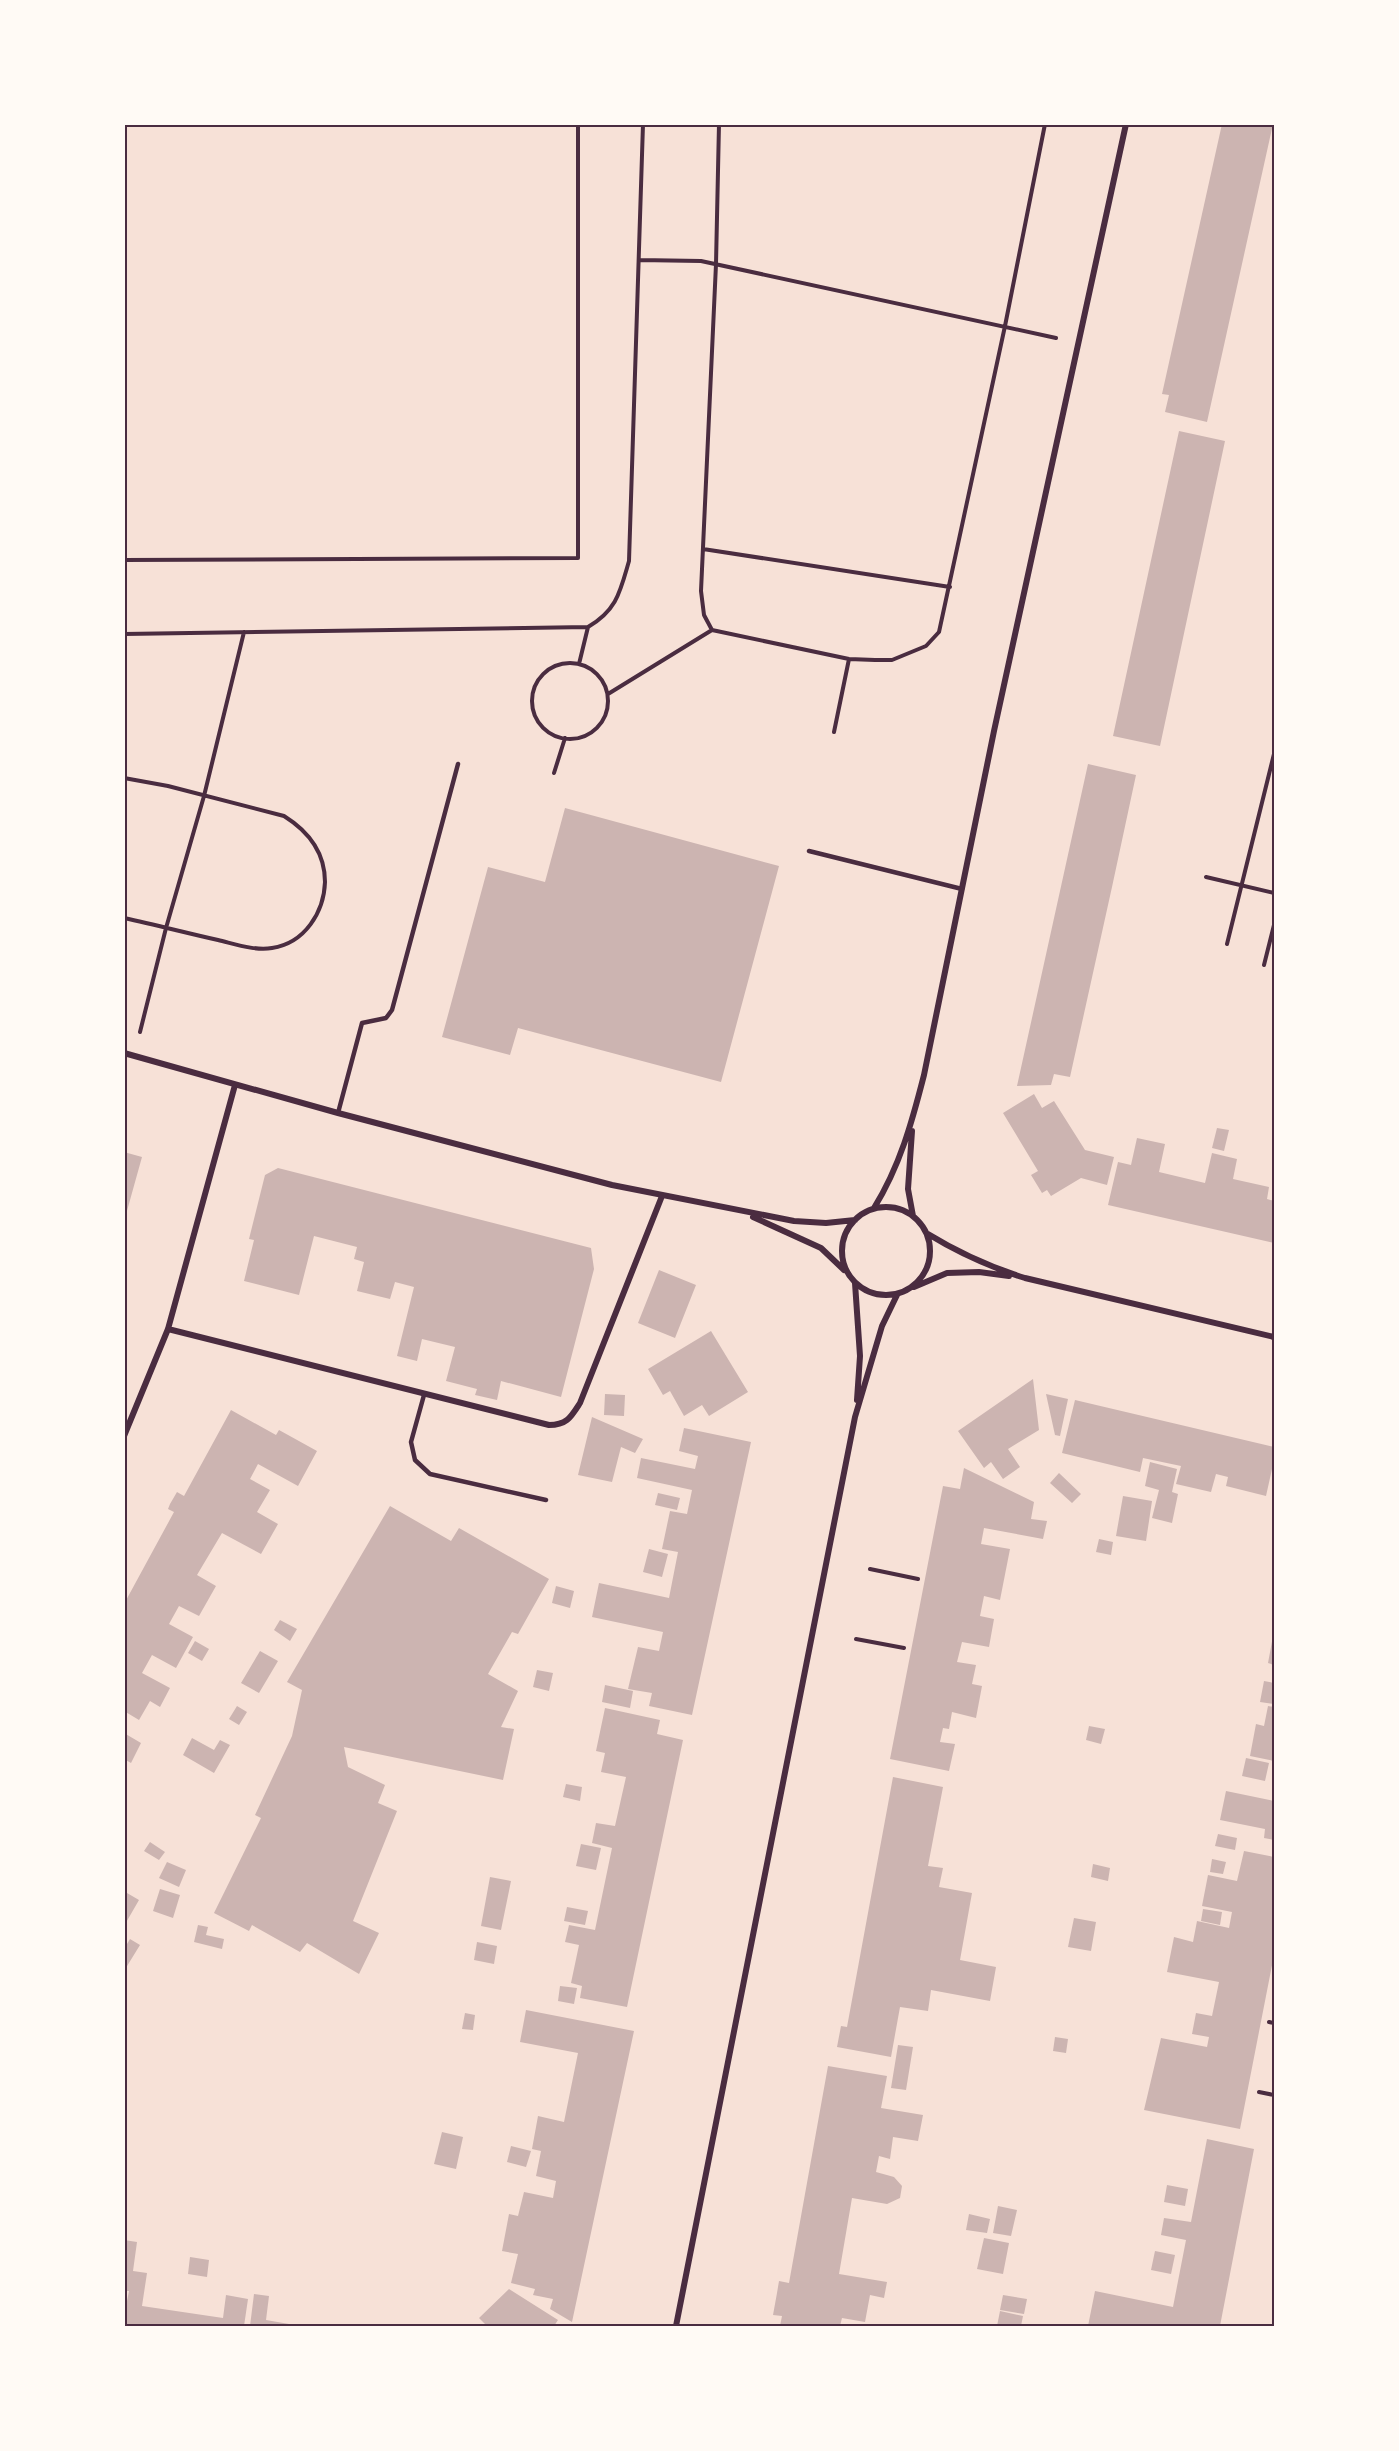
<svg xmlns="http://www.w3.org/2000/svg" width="1399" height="2451" font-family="'Alegreya Sans',sans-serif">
	<rect width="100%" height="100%" fill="#f7e1d7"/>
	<path fill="#ccb4b1" d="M1222,124H1273L1207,422L1165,412L1169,395L1162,394Z
		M1179,431L1225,441L1160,746L1113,736Z
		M1088,764L1136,775L1112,887L1070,1077L1054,1074L1051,1085L1017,1086Z
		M565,808L779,866L721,1082L518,1028L510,1055L442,1037L488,867L545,882Z
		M1034,1094L1042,1108L1054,1101L1085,1150L1114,1157L1107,1185L1081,1178L1051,1196L1047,1190L1042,1193L1031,1175L1038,1171L1003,1113Z
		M1217,1128L1229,1130L1224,1151L1212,1148Z
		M1137,1138L1165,1144L1159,1172L1205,1183L1212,1153L1237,1159L1233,1179L1269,1187L1267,1199L1274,1201V1243L1108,1205L1118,1162L1131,1165Z
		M124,1152L142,1157L125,1218H124Z
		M278,1168L591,1248L594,1269L561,1397L501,1381L497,1400L475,1395L477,1389L446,1381L455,1347L422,1339L417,1361L397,1356L414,1287L395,1282L390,1299L357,1291L364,1262L354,1259L357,1247L314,1236L299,1295L244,1281L254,1240L249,1239L265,1175Z
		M659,1270L696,1285L675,1338L638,1323Z
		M711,1331L748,1392L709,1416L702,1405L684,1416L670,1391L663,1395L648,1369Z
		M1033,1379L1039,1430L1008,1449L1020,1467L1003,1479L991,1462L984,1468L958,1431Z
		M605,1394L625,1395L624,1416L604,1415Z
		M1046,1394L1068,1399L1060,1436L1055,1435Z
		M1075,1400L1274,1447V1460L1266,1496L1226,1486L1228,1477L1216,1474L1211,1492L1176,1484L1181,1466L1143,1458L1140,1472L1062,1453Z
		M231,1410L276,1435L279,1430L317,1451L298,1486L258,1464L250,1479L270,1490L257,1512L278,1524L261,1554L222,1533L197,1575L216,1586L199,1616L179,1606L169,1624L193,1637L176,1668L152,1655L142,1673L170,1688L160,1707L150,1701L139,1720L124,1711V1604L174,1512L168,1509L170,1504L177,1492L184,1496Z
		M592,1417L643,1439L635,1453L621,1447L612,1482L578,1475Z
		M684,1428L751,1442L692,1715L649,1706L652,1693L628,1689L638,1647L659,1651L663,1632L592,1617L599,1583L669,1598L678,1552L662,1549L670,1511L687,1514L692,1490L637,1478L641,1458L695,1469L698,1456L679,1451Z
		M1150,1462L1177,1469L1172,1492L1178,1494L1172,1523L1152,1518L1159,1490L1145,1486Z
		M964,1468L1034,1502L1031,1519L1047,1521L1043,1539L984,1528L981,1544L1010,1549L1000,1600L984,1596L980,1616L994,1619L989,1647L962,1642L957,1662L976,1665L972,1684L982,1686L976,1718L952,1712L949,1729L943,1728L940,1742L955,1744L949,1771L890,1759L943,1486L960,1489Z
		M1059,1473L1081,1494L1072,1503L1050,1483Z
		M658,1493L680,1498L677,1510L655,1505Z
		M1123,1496L1152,1501L1146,1541L1116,1536Z
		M390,1506L451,1541L459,1528L549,1579L518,1634L512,1632L488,1674L518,1691L501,1727L514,1729L503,1780L344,1747L348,1767L385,1785L378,1803L397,1811L353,1921L379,1933L359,1974L307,1943L300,1952L252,1925L249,1931L214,1913L261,1818L255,1815L292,1736L302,1690L287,1682Z
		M1099,1539L1113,1542L1111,1555L1096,1552Z
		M649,1549L668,1554L662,1577L643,1572Z
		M556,1586L574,1591L570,1608L552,1603Z
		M280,1620L297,1629L290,1641L274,1630Z
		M1273,1636H1274V1665L1268,1663Z
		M195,1641L209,1649L202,1661L188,1653Z
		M260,1651L278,1661L259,1693L241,1683Z
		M537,1670L553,1673L549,1691L533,1687Z
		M1264,1681L1274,1683V1704L1260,1702Z
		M605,1685L633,1691L630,1708L602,1702Z
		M237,1706L247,1712L239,1725L229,1719Z
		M1268,1706L1274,1707V1761L1250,1756L1256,1724L1264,1726Z
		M605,1708L660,1720L657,1734L683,1740L627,2007L580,1998L582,1986L571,1983L579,1945L565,1942L569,1925L595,1930L612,1848L592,1843L596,1823L615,1826L626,1777L601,1772L605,1753L596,1751Z
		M1089,1726L1105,1729L1101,1744L1086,1740Z
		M124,1733L141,1743L131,1763L124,1759Z
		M192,1738L214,1750L220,1740L230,1745L214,1773L183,1755Z
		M1246,1758L1269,1763L1265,1781L1242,1776Z
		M893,1777L943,1787L928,1866L943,1868L939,1887L972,1893L960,1960L996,1967L990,2001L931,1990L928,2011L900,2007L891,2057L837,2047L841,2026L847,2027Z
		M566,1784L582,1787L580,1801L563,1797Z
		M1226,1791L1274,1801V1840L1264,1838L1265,1829L1220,1820Z
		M1218,1834L1237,1838L1235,1850L1215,1846Z
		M150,1842L165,1852L159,1860L144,1851Z
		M581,1844L601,1848L596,1870L576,1866Z
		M1244,1851L1274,1857V1955L1240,2129L1144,2110L1161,2038L1207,2047L1209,2037L1192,2034L1196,2013L1212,2016L1219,1982L1167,1972L1174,1937L1193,1942L1197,1921L1229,1928L1232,1912L1202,1906L1208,1875L1237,1881Z
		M1212,1859L1226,1862L1223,1874L1210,1872Z
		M167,1862L186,1870L179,1887L159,1878Z
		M1093,1864L1110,1868L1108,1881L1091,1877Z
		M490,1877L511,1881L501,1930L481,1926Z
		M160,1889L180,1895L173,1918L153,1911Z
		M127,1893L139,1900L124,1926V1898Z
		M567,1907L588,1911L585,1925L564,1921Z
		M1203,1909L1222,1912L1220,1925L1201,1921Z
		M1074,1918L1096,1922L1091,1951L1068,1947Z
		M198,1925L208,1927L206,1935L224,1939L222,1949L194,1942Z
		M130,1939L140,1945L124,1971V1949Z
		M477,1942L497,1946L494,1964L474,1960Z
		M560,1986L577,1988L574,2004L558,2001Z
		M526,2010L634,2031L572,2322L550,2309L553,2299L533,2295L535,2289L511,2283L518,2254L502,2251L509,2214L518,2216L524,2192L553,2198L556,2181L536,2176L541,2151L532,2149L538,2116L564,2122L578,2053L520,2042Z
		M465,2013L475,2015L473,2030L462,2029Z
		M1055,2037L1068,2039L1066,2053L1053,2051Z
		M898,2045L913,2047L906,2090L891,2088Z
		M828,2066L887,2076L881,2108L923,2115L918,2141L893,2137L890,2159L879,2156L876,2172L894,2177L902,2186L900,2198L887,2204L852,2198L839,2274L887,2282L884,2298L870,2295L865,2322L842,2318L840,2326H780L782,2316L773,2315L777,2293L779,2281L789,2283Z
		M442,2132L463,2137L456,2169L434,2164Z
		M1207,2139L1254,2149L1220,2326H1088L1095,2291L1173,2307L1186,2240L1161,2235L1164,2218L1191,2222Z
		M511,2146L531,2151L526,2167L507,2162Z
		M1167,2185L1188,2189L1185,2206L1164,2202Z
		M998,2206L1017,2210L1011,2236L993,2233Z
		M969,2214L990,2219L987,2233L966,2230Z
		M984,2238L1009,2243L1003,2274L977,2269Z
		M124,2240L137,2242L133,2271L147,2273L142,2306L223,2318L226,2295L248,2299L244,2326H124V2301H127L129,2291H124Z
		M1155,2251L1175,2255L1171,2274L1151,2270Z
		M190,2257L209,2260L207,2277L188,2274Z
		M509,2289L558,2320L554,2326H487L479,2318Z
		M254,2294L269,2296L266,2320L289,2324V2326H250Z
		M1003,2295L1027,2299L1024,2314L1000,2310Z
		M1000,2311L1023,2316L1021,2326H997Z"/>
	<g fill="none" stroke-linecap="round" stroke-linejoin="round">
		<path stroke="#4a2c40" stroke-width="4" d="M719,124L716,264L701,591L704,615L712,630L849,659L875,660H892L926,646L939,632L1005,326L1045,124
			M639,260L701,261L1056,338
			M703,549L950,587
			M124,560L578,558V124
			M124,634L588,627C617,610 620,592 629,561L643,124
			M532 701a38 38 0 1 1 76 0a38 38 0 1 1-76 0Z
			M579,664L588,627
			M608,694L712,630
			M834,732L849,659
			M554,773L565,738
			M124,778L168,786L284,816C308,831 325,852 325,882C324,912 305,943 272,948C255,951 235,944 218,940C187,933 156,925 124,918
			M1206,877L1274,893
			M1227,944L1274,754
			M1264,965L1274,925
			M140,1032L166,928L204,796L244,632
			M870,1569L918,1579
			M856,1639L904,1648
			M1269,2022L1274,2023
			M1259,2092L1274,2095"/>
		<path stroke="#4a2c40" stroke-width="4.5" d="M809,851L962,889
			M338,1113L362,1023L386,1018L392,1010L458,764
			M424,1395L411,1442L415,1460L430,1474L546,1500"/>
		<path stroke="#4a2c40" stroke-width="6" d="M124,1053L338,1113L612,1185L794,1221L826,1223L855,1220
			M912,1131L908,1189L913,1216
			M842 1251a44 44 0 1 1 88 0a44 44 0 1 1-88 0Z
			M874,1208C900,1166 912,1122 924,1075L994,731L1126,124
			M753,1217L821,1248L844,1270
			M928,1234C959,1253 990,1267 1025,1278L1274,1337
			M855,1283L860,1356L857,1400
			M914,1287L947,1273L979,1272L1009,1276
			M168,1329L549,1425C567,1425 571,1417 580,1403L662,1196
			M124,1436L168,1329L235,1085
			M676,2326L855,1417L882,1326L897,1295"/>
	</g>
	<rect width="1399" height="2451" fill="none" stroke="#fffaf5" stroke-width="252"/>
	<rect x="126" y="126" width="1147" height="2199" fill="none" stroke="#4a2c40" stroke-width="2"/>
</svg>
